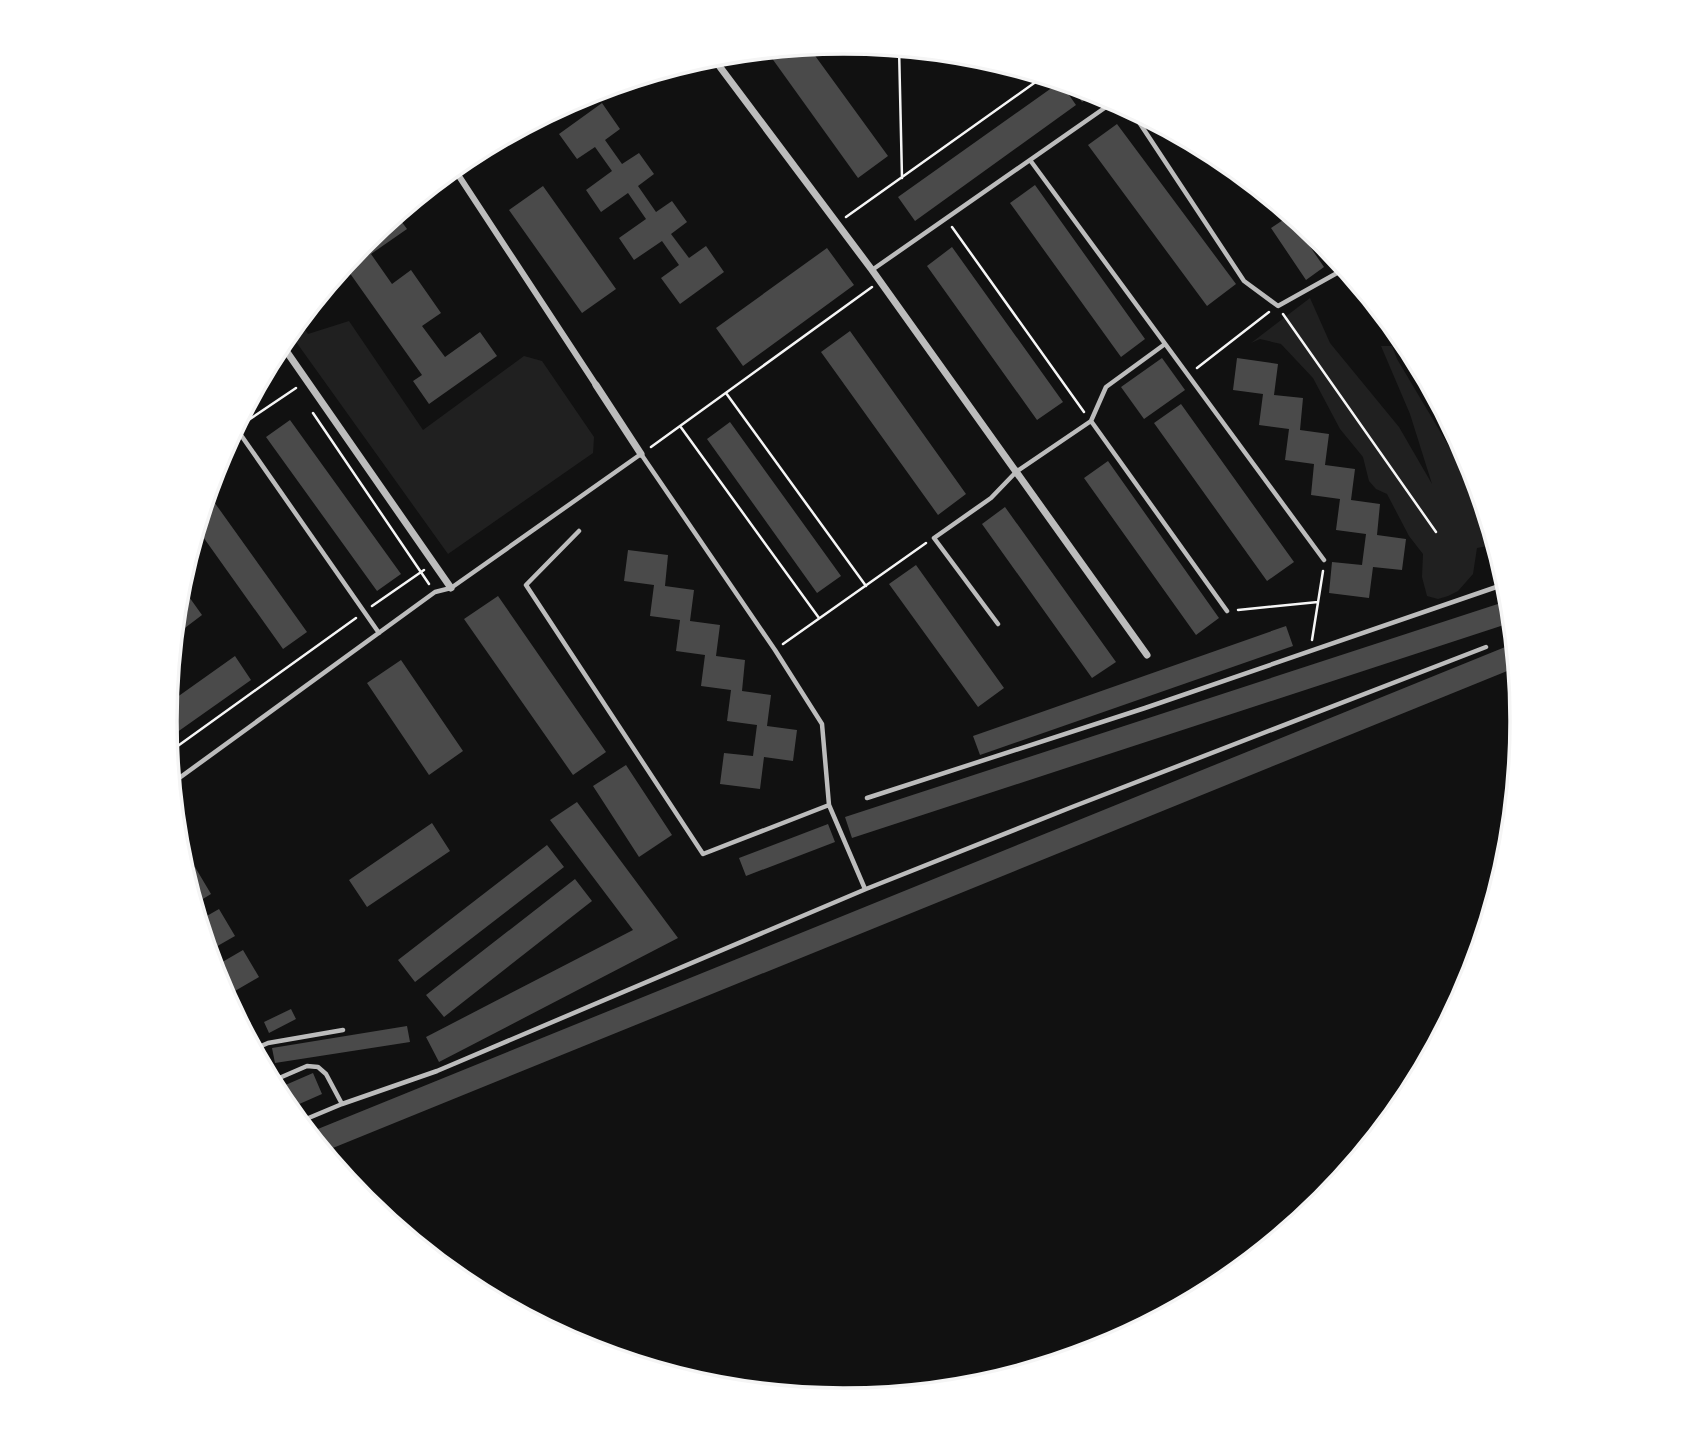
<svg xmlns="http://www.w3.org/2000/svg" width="1687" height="1442" font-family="'Work Sans',sans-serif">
	<rect width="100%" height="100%" fill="#111"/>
	<path fill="#202020" d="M1310,298L1330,343L1399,427L1432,484L1410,414L1381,346H1392L1397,359L1485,507L1498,549L1488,546L1477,548L1473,574L1458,591L1448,596L1438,599L1427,596L1422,577L1423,554L1409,536L1387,494L1376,489L1369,481L1363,457L1340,429L1313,378L1281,344L1260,339L1251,343Z
		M298,320L308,334L349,321L423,430L524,356L542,361L594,437L593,453L448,554L289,332Z"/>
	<path fill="#4a4a4a" d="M808,46L888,156L858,178L766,50Z
		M1060,82L1076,105L915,221L898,197Z
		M1069,83L1096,92L1082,102Z
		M602,103L620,129L605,140L622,164L639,153L654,174L638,186L656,212L672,201L687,222L671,234L689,258L706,246L724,272L680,304L661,278L679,265L662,241L634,260L619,238L646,219L628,193L601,212L586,190L612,171L595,147L577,159L559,134Z
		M1117,124L1236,284L1207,306L1088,145Z
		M1035,185L1145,339L1121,357L1010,203Z
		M543,186L616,289L582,313L509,210Z
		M396,214L407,229L371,254L392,284L411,270L441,313L422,326L445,357L480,332L497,356L429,404L413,381L422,375L349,272L339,278L336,274L364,241Z
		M1289,216L1324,267L1306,280L1271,228Z
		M952,247L1063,402L1037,420L927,266Z
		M827,248L854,285L743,366L716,328Z
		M850,331L966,494L938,515L821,352Z
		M1162,358L1185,390L1144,419L1121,387Z
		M1237,358L1278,364L1274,395L1303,398L1300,430L1329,434L1325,465L1355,469L1351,500L1380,504L1377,535L1406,539L1402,570L1373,567L1369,598L1329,593L1332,562L1362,565L1366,534L1336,530L1340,499L1311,495L1314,464L1285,460L1289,429L1259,425L1263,394L1233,390Z
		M269,363L274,370L265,377L263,374Z
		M1181,404L1294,562L1267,581L1154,423Z
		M290,420L401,574L377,591L266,437Z
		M730,422L841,576L817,593L707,439Z
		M1108,461L1219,618L1196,635L1084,478Z
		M207,492L307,632L283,649L196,527Z
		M1005,507L1116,662L1092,678L982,524Z
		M628,550L668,555L665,586L694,590L690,621L720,625L716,656L745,660L742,691L771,695L767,726L797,730L793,761L764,757L760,789L720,784L724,753L753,756L757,725L727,721L731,690L701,686L705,655L676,651L680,620L650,616L654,585L624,581Z
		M916,565L1004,688L978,707L889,584Z
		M182,587L202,615L173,637L177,590Z
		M498,596L606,752L573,775L464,619Z
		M1507,601L1513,622L852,838L845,817Z
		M1286,626L1293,646L980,755L973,736Z
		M1515,643L1517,667L323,1152L308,1133Z
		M235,656L251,680L166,740L165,721L166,705Z
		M401,660L463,751L429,775L367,683Z
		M626,765L672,835L639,857L593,786Z
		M577,802L678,938L439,1062L426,1037L633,930L550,820Z
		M432,823L450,851L367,907L349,880Z
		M828,824L835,842L746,876L739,858Z
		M176,834L186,852L178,856L177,853Z
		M547,845L564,867L415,982L398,960Z
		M195,867L211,894L193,905L184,874Z
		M575,879L592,901L444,1017L426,995Z
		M219,909L235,936L207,952L198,921Z
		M243,950L259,977L228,995L212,968Z
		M291,1009L296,1019L269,1033L264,1022Z
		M407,1026L410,1042L275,1063L272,1048Z
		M313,1073L322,1094L288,1109L274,1090Z"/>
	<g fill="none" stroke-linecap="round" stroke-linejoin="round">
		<path stroke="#f5f5f5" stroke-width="2.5" d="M899,47L902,178
			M846,217L1044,76
			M952,227L1084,412
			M1283,314L1436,532
			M1197,368L1269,312
			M726,393L866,586
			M313,413L429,584
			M244,423L296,388
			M680,426L819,618
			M651,447L872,287
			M372,606L424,570
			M1238,610L1318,602
			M1312,640L1323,571
			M783,644L926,543
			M168,753L356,618"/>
		<path stroke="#bcbcbc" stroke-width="4.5" d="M1129,107L1244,281L1278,306L1346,268
			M1030,160L1324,560
			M872,270L1116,100
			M1091,421L1106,387L1165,344
			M236,428L379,633
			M579,531L526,585L703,854L829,805
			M998,624L934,538L991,498L1016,472L1091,421L1227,611
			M171,784L435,592L451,588L641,454L775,650L822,724L829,805L865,889
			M867,798L1145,708L1508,583
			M241,1026L248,1023
			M267,1075L262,1066L259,1047L268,1043L343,1030
			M270,1082L307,1066L318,1067L326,1074L342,1104
			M299,1122L342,1104L437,1071L866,889L1072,807L1486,647"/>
		<path stroke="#bcbcbc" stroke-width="6" d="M453,167L596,385"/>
		<path stroke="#bcbcbc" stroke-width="7" d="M711,55L872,270L1147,655
			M280,342L451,588
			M596,385L641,454"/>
	</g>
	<path d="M0 0H1687V1442H0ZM843 54H844A666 666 0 0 1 1510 720V722A666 666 0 0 1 844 1388H843A666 666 0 0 1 177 722V720A666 666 0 0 1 843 54Z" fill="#fff" fill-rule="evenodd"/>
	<path fill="none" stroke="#f5f5f5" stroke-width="3.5" d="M843 54H844A666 666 0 0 1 1510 720V722A666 666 0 0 1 844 1388H843A666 666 0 0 1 177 722V720A666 666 0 0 1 843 54Z"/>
</svg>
